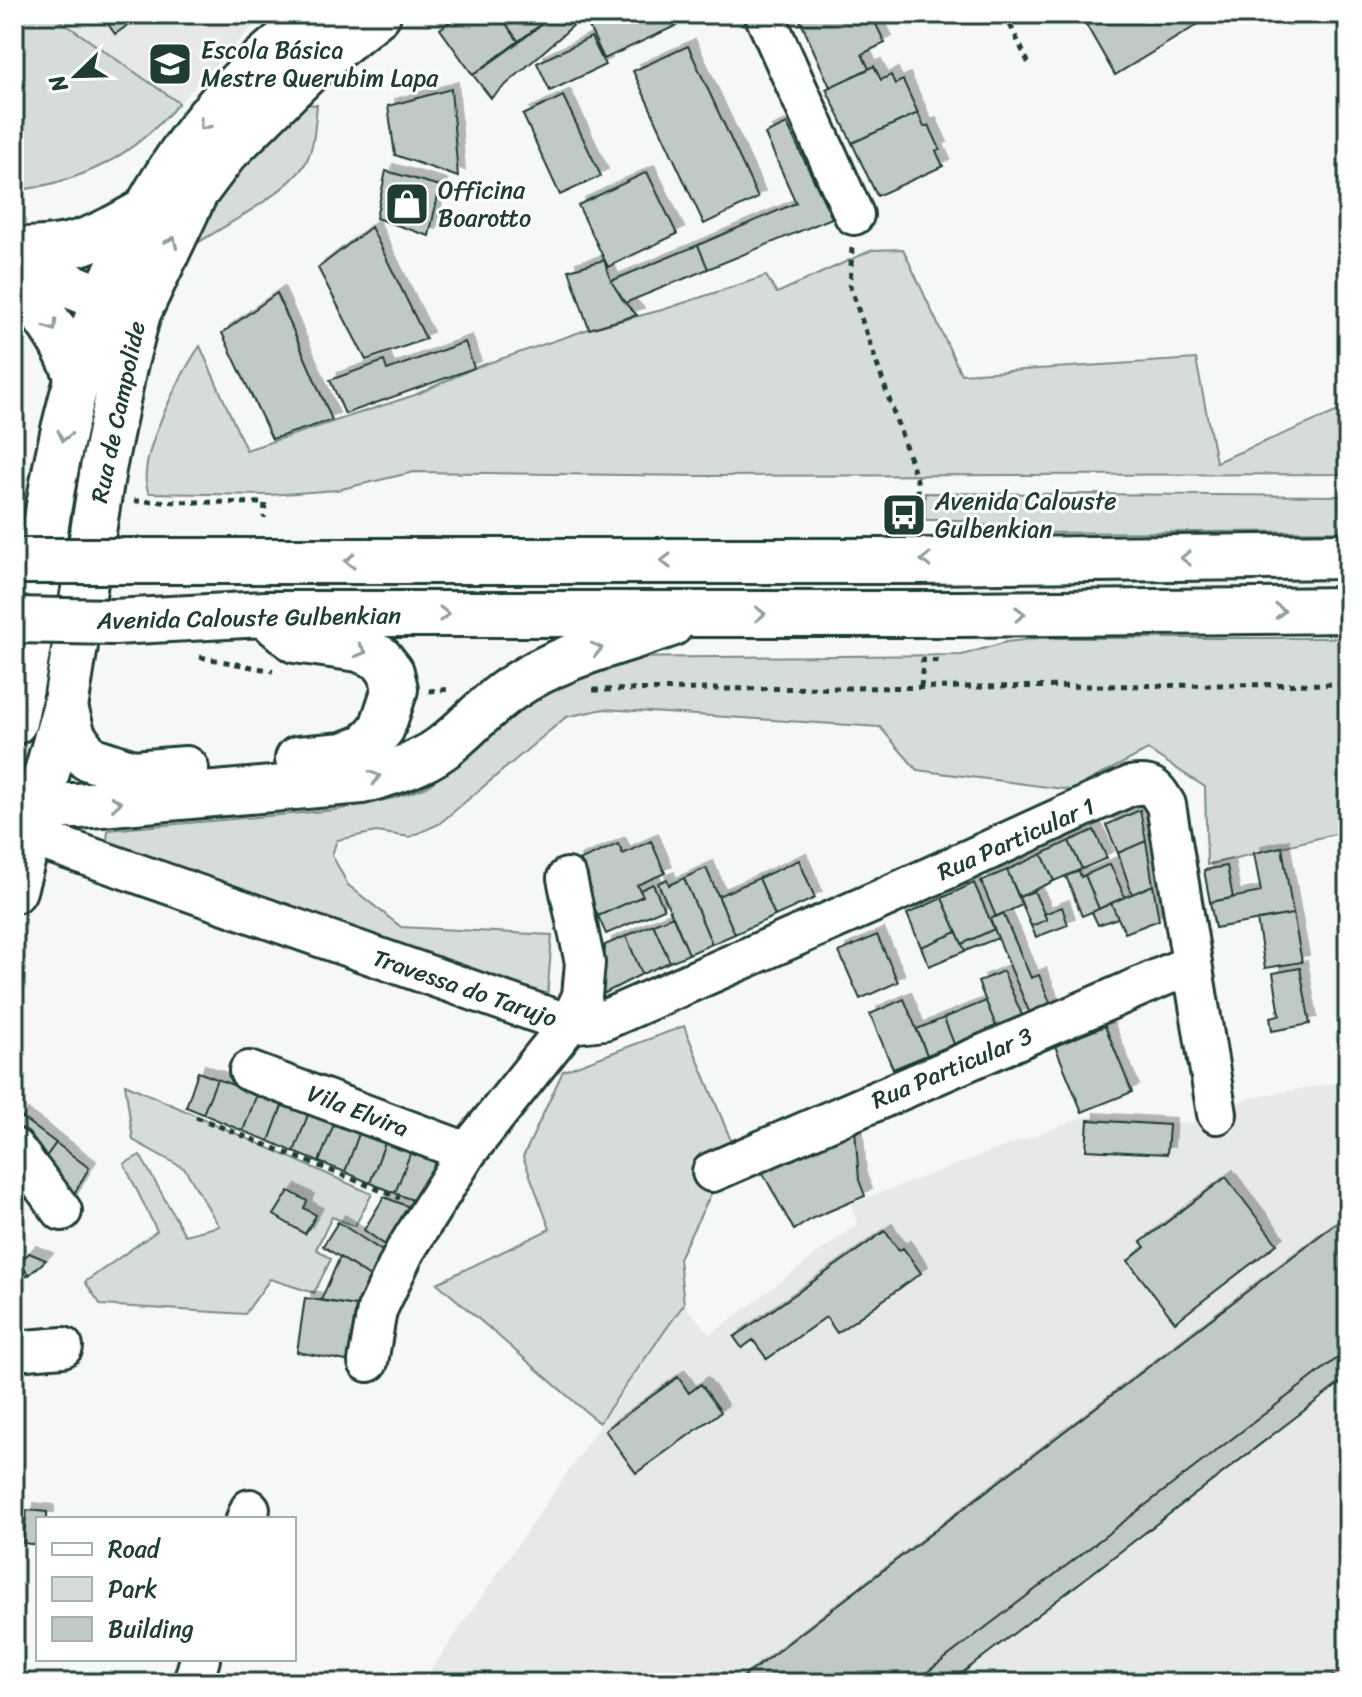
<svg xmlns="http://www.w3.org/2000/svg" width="1362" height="1697" font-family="Sriracha,sans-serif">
	<defs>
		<filter id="shadow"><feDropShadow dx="7" dy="-7" stdDeviation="0" flood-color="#0004"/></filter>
	</defs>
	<rect width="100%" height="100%" fill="#f6f7f7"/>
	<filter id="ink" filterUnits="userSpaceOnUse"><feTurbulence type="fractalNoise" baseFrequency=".0125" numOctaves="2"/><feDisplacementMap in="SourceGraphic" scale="16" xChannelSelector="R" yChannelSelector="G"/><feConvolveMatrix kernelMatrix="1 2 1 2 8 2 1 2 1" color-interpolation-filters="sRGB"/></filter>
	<g filter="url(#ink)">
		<path fill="#e6e9e8" d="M51,14H268L254,25L179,103Z
			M1348,1081V1683H422L684,1304L710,1335L857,1224L851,1204L1087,1116L1189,1124L1250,1098Z"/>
		<path fill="#d6dcdb" stroke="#7a8c88" stroke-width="2" d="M14,14H51L179,103C132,157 85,181 14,191Z
			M292,103L317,105C315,124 315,143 307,160C294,190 217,230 188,249L198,220Z
			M903,249L961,374L1196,359L1216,462L1348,407V474L697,476L414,472L337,490L269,495L149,493C133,464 181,373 200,346L246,450L415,395L474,368L589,329L662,310L766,276L777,293L872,250Z
			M925,493L1348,496V531L1023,533L958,520H925Z
			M1040,638H1348V831L1207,865L1205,787L1148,750L1071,790L917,770L880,727L604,709L566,717L439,824L410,837L376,832L337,840L332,855L348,885L401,927L552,935L547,1000L106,851L108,830L336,810L394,798L427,787L510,715L551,674L601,658L962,655L1006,642Z
			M684,1026L734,1148L679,1258L684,1304L599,1423L437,1283L550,1229L523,1157L563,1071Z
			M125,1084L372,1194L355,1226L332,1217L316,1249L331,1259L314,1293L270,1279L245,1314L101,1305L85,1282L157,1231L124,1164L140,1155L185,1235L219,1226L185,1169L133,1140Z"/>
		<path fill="#c0c9c6" stroke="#1f3d34" stroke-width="2" filter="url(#shadow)" d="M101,14H144L115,34Z
			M460,14H499L519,42L473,75L440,29Z
			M499,14H555L519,42Z
			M555,14H571L577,22L491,98L473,75Z
			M587,14H678L682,23L604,59L584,16Z
			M813,14H846L848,19L858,14H871L885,43L862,54L869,69L830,87L800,20Z
			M1080,14H1215L1115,75Z
			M591,37L605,65L550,91L537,63Z
			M688,46L758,198L704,224L633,71Z
			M874,66L881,80L891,75L895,84L903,80L918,113L852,143L826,89Z
			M451,89L458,177L395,155L388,106Z
			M563,96L601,176L560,195L523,115Z
			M918,113L924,127L929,125L940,149L936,151L943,166L877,196L852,143Z
			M787,124L832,218L708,269L698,245L796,203L765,134Z
			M386,171L440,186L429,236L376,218Z
			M647,172L677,234L608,267L578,205Z
			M371,227L426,339L366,360L318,268Z
			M698,245L708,269L625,303L611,281Z
			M604,260L611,281L625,303L637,315L589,329L569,270Z
			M277,293L332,420L272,439L222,333Z
			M465,342L474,368L345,414L330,380L384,361L387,370Z
			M1140,810L1146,841L1118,853L1106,825Z
			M1094,830L1107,858L1082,869L1069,841Z
			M651,841L665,873L637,885L643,896L598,916L574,863L618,844L623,854Z
			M1069,841L1082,869L1054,881L1042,854Z
			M1146,841L1153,885L1132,894L1118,853Z
			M1282,847L1293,914L1215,928L1210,902L1261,892L1254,853Z
			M1042,854L1054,881L1019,897L1007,870Z
			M799,860L815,898L775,916L759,878Z
			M1110,864L1125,897L1099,909L1085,875Z
			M1227,866L1233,898L1210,902L1204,870Z
			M706,868L735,934L712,944L684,878Z
			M1007,870L1022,905L996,917L981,881Z
			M1079,871L1081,877L1085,875L1099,909L1082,916L1066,876Z
			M684,878L712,944L689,954L658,883L667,879L669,885Z
			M759,878L775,916L735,934L718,896Z
			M974,883L994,929L962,944L942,898Z
			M653,884L664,909L606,934L598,916L643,896L640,890Z
			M1153,885L1159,920L1125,933L1111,903Z
			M1034,891L1047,920L1031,926L1019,897Z
			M942,898L957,932L921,947L907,914Z
			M1111,903L1118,918L1098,925L1092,912Z
			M1062,907L1068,925L1036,937L1031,926L1047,920L1044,914Z
			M1003,913L1031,978L1039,975L1051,1005L1030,1014L990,919Z
			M1293,914L1302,962L1265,968L1257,920Z
			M673,916L689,954L670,962L653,924Z
			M653,924L670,962L642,974L626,936Z
			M994,929L998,938L965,951L962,944Z
			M957,932L965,951L929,966L921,947Z
			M877,935L898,982L860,999L839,952Z
			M626,936L642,974L603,994L605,945Z
			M1300,968L1310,1024L1272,1031L1270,1017L1280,1015L1273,973Z
			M1003,971L1022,1015L996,1026L978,982Z
			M904,999L927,1055L893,1069L870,1014Z
			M986,1001L996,1026L954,1044L944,1018Z
			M944,1018L954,1044L927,1055L917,1029Z
			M1105,1026L1132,1092L1082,1112L1055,1046Z
			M198,1072L217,1079L203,1114L186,1107Z
			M217,1079L257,1094L243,1131L203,1114Z
			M257,1094L283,1103L269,1141L243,1131Z
			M283,1103L309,1112L294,1152L269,1141Z
			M309,1112L335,1121L319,1162L294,1152Z
			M21,1117L56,1143L37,1169L14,1140V1126Z
			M1088,1120L1169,1125L1167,1154L1086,1150Z
			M335,1121L360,1131L345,1172L319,1162Z
			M855,1129L859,1180L865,1196L813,1218L794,1230L759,1166Z
			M360,1131L386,1140L370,1183L345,1172Z
			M386,1140L412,1149L395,1193L370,1183Z
			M56,1143L89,1168L67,1206L37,1169Z
			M412,1149L447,1163L420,1203L395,1193Z
			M1226,1177L1277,1244L1175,1322L1128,1261L1145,1247L1141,1242Z
			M289,1191L307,1201L304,1208L316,1215L305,1234L274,1215Z
			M384,1197L412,1208L388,1247L364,1230Z
			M1348,1214V1350L913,1683H736Z
			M338,1222L385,1253L370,1277L323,1246Z
			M885,1231L899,1251L903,1248L921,1273L837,1333L826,1317L767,1359L753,1340L742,1348L734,1337Z
			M29,1253L46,1260L29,1275L19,1263Z
			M14,1257L29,1275L14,1282Z
			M340,1257L370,1277L356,1306L321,1300Z
			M305,1298L356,1306L351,1341L352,1362L297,1352Z
			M1348,1350V1377L949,1683H913Z
			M678,1377L689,1393L701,1384L721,1412L636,1473L605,1430Z
			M27,1510L47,1512V1519H38V1545L23,1543Z"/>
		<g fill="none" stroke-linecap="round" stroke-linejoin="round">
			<g stroke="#1f3d34" stroke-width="44">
				<path id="minor" d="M764,14L854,215
					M30,836L569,1024L604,1020L877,901L1130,786C1152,782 1155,787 1166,805L1217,1114
					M249,1071L467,1152
					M14,1148L62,1211
					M712,1172L1192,964
					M14,1351L63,1347
					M368,1362L377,1310L405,1251L467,1152L569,1024L582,996L585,963L567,878
					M246,1519L250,1509
					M193,1683L200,1659"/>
			</g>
			<g stroke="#1f3d34" stroke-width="50">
				<path id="major" d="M14,250C74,251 94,240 145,211
					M14,263L131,310
					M14,282C43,310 64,340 78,378
					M128,561H920L1348,556
					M114,622L266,614H960L1348,610
					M276,624L295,640L359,649L380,658L391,672L395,689L382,728L367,746L344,755L298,759
					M65,708L73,736L88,758L133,773L186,769
					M14,722C31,646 38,570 51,494C79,331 145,161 273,51C288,38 305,26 321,14
					M14,801L38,806H78L362,781C389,773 419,765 442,748C466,730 486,705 512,688C560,655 617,643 671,624
					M14,890L65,708L103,469L124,367L138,313L195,193L225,153L314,65L378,14"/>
			</g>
			<path stroke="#1f3d34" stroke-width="5" stroke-dasharray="6 6" stroke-linecap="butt" d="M1005,14L1029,64
				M852,248L850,286L917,480L919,515L890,516
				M134,501L265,503L264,518
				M200,657L273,671
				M921,687L923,660L940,661
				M593,690L1348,684
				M429,691L451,689
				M196,1117L400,1198"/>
			<use href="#minor" stroke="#fff" stroke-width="38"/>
			<use href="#major" stroke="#fff" stroke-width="44"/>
			<path stroke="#1f3d34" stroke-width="6" stroke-dasharray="12 6" stroke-linecap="butt" d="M1325,1683L1348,1669"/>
			<g stroke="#1f3d34" stroke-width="50" stroke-linecap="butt">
				<path id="major-bridge" d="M14,561H128
					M14,620L114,622"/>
			</g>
			<use href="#major-bridge" stroke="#fff" stroke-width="44"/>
		</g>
		<defs><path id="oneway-chevron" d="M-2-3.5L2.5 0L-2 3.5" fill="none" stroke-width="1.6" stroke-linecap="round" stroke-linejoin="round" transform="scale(2)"/></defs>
		<g stroke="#8f9e9a">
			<use href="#oneway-chevron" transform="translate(204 125) rotate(128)"/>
			<use href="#oneway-chevron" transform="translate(172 242) rotate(-64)"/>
			<use href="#oneway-chevron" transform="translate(52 326) rotate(57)"/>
			<use href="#oneway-chevron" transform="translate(64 436) rotate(103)"/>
			<use href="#oneway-chevron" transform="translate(1186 558) rotate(179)"/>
			<use href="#oneway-chevron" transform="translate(926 560) rotate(180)"/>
			<use href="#oneway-chevron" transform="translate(350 561) rotate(180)"/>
			<use href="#oneway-chevron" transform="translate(666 561) rotate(180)"/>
			<use href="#oneway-chevron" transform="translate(1280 611) rotate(-1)"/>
			<use href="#oneway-chevron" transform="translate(444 614)"/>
			<use href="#oneway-chevron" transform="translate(760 614)"/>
			<use href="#oneway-chevron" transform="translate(1020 614) rotate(-1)"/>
			<use href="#oneway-chevron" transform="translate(597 649) rotate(-13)"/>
			<use href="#oneway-chevron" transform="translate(361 651) rotate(17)"/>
			<use href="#oneway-chevron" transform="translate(375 777) rotate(-16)"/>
			<use href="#oneway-chevron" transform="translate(116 803) rotate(-5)"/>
		</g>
	</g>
	<defs>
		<g id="school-square" transform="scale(2.3)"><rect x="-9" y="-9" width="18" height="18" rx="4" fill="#1f3d34" stroke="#fff"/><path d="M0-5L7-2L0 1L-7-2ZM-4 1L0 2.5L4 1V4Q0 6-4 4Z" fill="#fff"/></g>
		<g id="shop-square" transform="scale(2.3)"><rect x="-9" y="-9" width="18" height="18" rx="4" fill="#1f3d34" stroke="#fff"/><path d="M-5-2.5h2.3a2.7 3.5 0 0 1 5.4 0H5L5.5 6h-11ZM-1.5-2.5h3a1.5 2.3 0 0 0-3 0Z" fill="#fff"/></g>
		<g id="bus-square" transform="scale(2.3)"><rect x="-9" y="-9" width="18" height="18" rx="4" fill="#1f3d34" stroke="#fff"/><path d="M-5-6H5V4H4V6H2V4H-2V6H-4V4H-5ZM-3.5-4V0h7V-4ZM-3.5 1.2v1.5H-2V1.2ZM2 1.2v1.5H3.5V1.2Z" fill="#fff"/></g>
	</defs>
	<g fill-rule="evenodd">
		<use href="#school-square" x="170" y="64"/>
		<use href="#shop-square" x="407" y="204"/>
		<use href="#bus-square" x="904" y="515"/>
	</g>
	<g text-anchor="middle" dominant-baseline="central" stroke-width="6" stroke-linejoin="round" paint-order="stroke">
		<g font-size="24" fill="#1f3d34" stroke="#fff" text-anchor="start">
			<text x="201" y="50">Escola Básica<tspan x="201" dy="28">Mestre Querubim Lapa</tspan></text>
			<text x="438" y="190">Officina<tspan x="438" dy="28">Boarotto</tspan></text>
			<text x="935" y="501">Avenida Calouste<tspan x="935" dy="28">Gulbenkian</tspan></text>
		</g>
		<g font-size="24" fill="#1f3d34" stroke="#fff">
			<text transform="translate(118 412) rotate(-78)">Rua de Campolide</text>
			<text transform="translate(249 618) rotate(-1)">Avenida Calouste Gulbenkian</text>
			<text transform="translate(1016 839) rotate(-24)">Rua Particular 1</text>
			<text transform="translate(465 988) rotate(19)">Travessa do Tarujo</text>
			<text transform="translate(952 1068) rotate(-23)">Rua Particular 3</text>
			<text transform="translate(358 1111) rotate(21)">Vila Elvira</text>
		</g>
	</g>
	<rect width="1362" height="1697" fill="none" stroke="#fff" stroke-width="48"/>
	<rect x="24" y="24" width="1314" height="1649" fill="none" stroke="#1f3d34" stroke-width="3" filter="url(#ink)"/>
	<rect x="36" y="1517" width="260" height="144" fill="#ffffff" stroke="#a5b1ae" stroke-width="2"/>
	<rect x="52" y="1543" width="40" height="12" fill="#ffffff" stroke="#a5b1ae" stroke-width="2"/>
	<text x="108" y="1557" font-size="24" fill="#1f3d34">Road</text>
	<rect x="52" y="1577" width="40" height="24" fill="#d6dcdb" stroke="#a5b1ae" stroke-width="2"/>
	<text x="108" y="1597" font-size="24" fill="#1f3d34">Park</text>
	<rect x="52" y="1617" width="40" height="24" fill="#c0c9c6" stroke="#a5b1ae" stroke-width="2"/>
	<text x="108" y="1637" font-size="24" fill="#1f3d34">Building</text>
	<g transform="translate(76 76) rotate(247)" stroke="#ffffff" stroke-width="6" paint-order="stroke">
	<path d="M0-6L14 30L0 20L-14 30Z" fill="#1f3d34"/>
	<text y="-12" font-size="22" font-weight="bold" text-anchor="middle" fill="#1f3d34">N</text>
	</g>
</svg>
